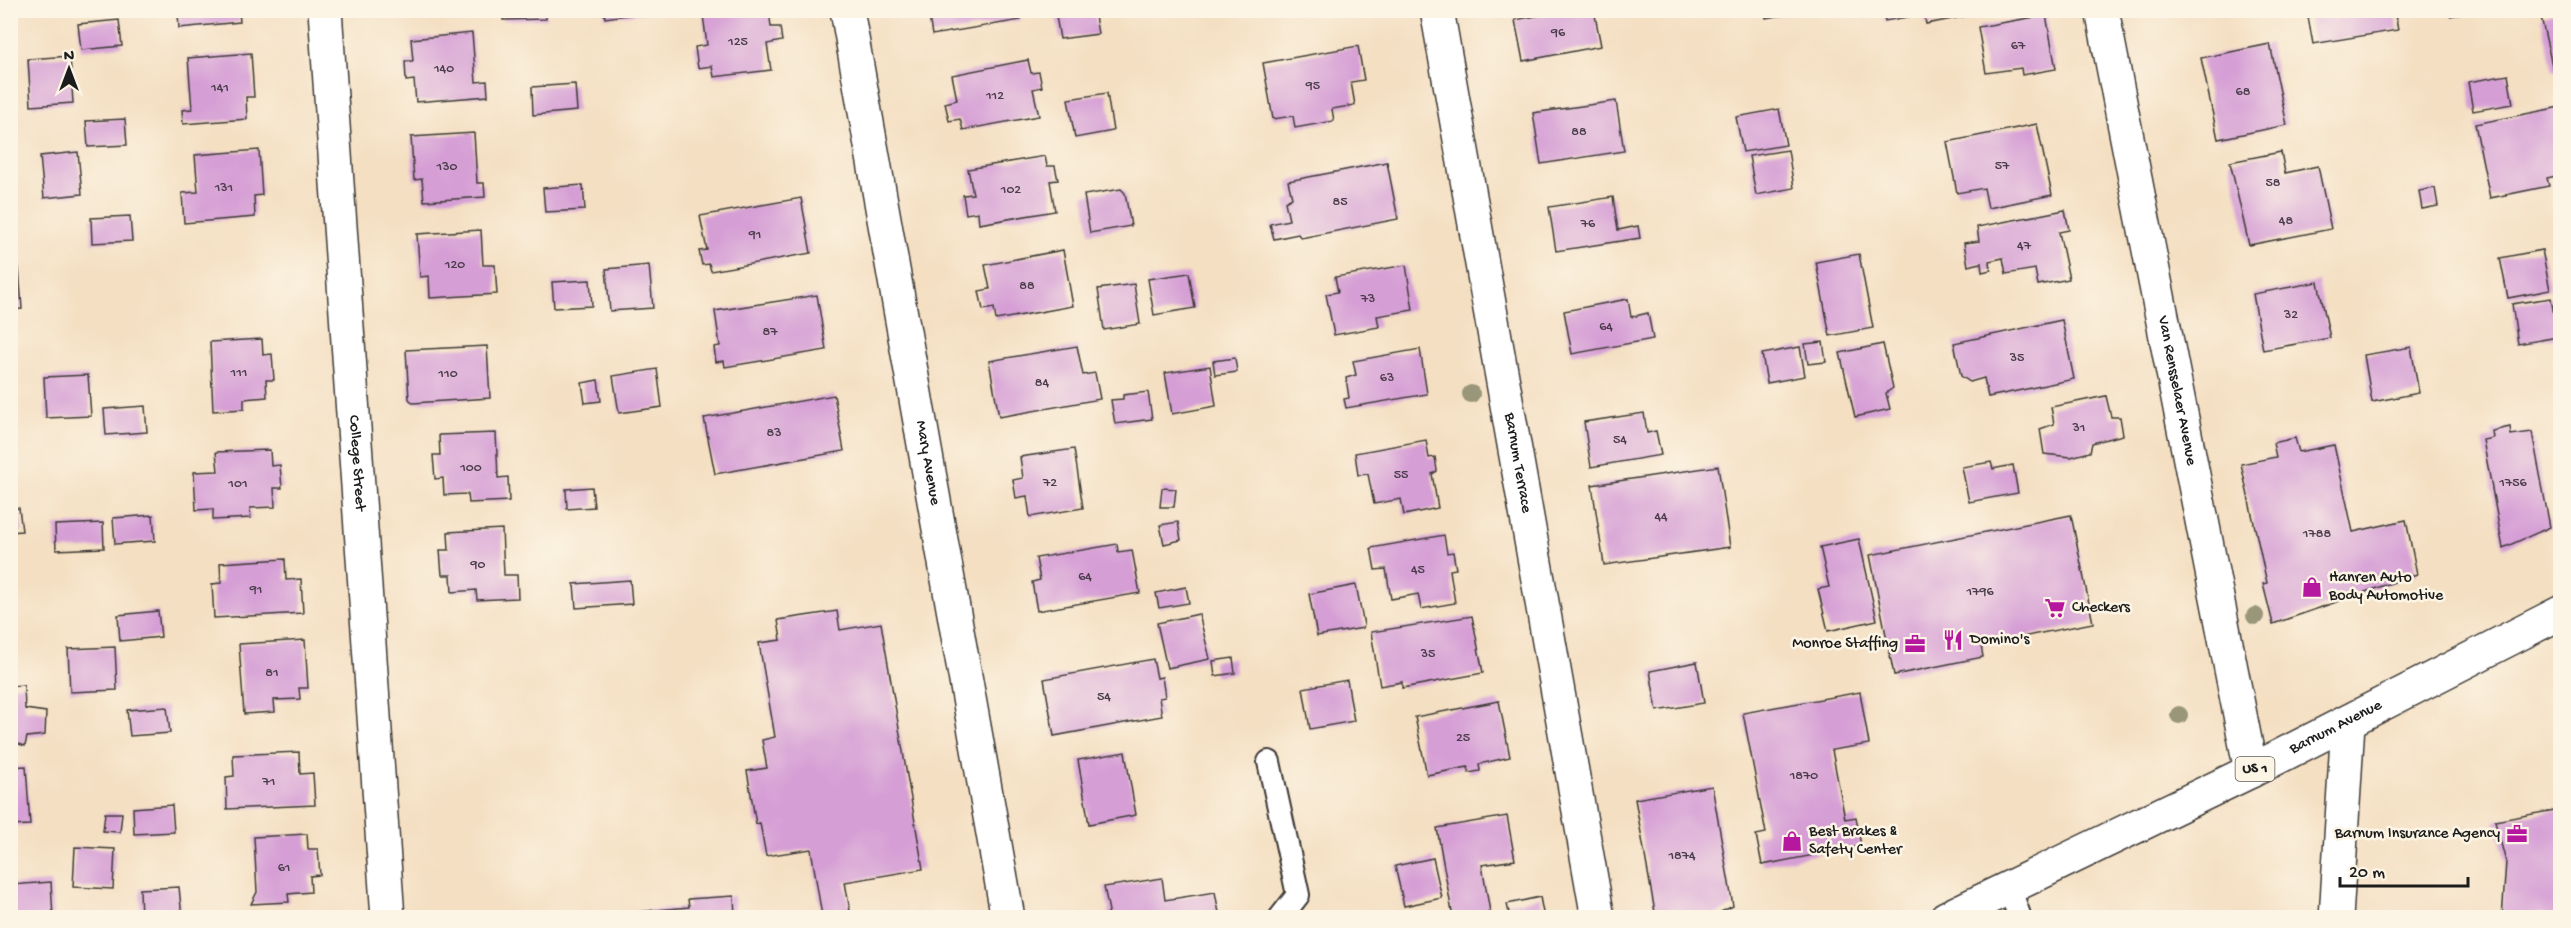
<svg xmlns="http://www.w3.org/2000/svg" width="2571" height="928" font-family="'Gochi Hand',sans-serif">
	<rect width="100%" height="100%" fill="#fcf5e5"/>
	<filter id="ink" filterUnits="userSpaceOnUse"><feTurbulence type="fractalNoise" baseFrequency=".0167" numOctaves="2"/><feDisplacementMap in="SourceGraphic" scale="12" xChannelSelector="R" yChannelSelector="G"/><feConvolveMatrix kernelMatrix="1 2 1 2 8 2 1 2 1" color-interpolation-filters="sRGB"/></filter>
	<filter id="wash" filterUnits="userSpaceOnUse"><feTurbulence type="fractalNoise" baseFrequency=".008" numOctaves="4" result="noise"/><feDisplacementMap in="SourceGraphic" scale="24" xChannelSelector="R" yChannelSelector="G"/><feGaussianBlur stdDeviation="1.35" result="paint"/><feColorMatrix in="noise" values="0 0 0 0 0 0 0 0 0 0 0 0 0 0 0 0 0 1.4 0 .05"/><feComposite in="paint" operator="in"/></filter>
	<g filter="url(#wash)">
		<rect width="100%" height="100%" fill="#f4dfc2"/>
		<g id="blocks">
			<path fill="#d59ed5" d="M185,10H239L240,22L179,28L178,14H186Z
				M503,10H546V19L503,20Z
				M604,10H649V12L605,18Z
				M744,10H769L771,27H780L782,41L767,44L771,70L714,77L712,66L698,68L695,47L707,45L703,15Z
				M928,10H1019L1021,20L932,35Z
				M1055,10H1094L1098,34L1060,39Z
				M1567,10H1594L1601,46L1523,61L1515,20Z
				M1764,10H1801V12L1766,18Z
				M1883,10H1988V12L1926,24L1924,14L1885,21Z
				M2350,10H2394L2398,30L2313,44L2308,17Z
				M2449,10H2475V12L2450,16Z
				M2560,12V69L2553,70L2541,17Z
				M2046,15L2056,69L2022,75L2021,68L1986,73L1978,27Z
				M119,20L122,46L81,50L78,24Z
				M472,33L476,82L487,81L488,96L416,102L414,80L406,81L405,61H413L411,39Z
				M2270,44L2287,125L2218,139L2201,58Z
				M1358,46L1364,80L1351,82L1355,105L1332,109L1334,121L1295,128L1293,116L1273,119L1263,63Z
				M251,53L254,97H246L247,119L183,124L182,110L192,109L188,58Z
				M70,56L73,103L31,106L28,59Z
				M1028,60L1031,73L1039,72L1042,87L1033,89L1039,116L963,130L960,119L949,121L945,103L957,100L952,75Z
				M2508,75L2513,104L2473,111L2468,82Z
				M575,84L577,111L533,115L532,87Z
				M1107,93L1113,131L1075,138L1068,99Z
				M1616,101L1624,151L1541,164L1533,113Z
				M2560,107V175L2547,178L2549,186L2490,198L2475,124Z
				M1779,109L1786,145L1743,152L1736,117Z
				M125,119L127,145L88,147L86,121Z
				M2037,124L2052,195L1988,208L1984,188L1957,193L1947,142Z
				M474,133L477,183H484L485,197L424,201L422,179L414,180L411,137Z
				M259,150L262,195L254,196L255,217L184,223L182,193L198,192L195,155Z
				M1788,150L1794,188L1756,195L1749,156Z
				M78,152L82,194L44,198L40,156Z
				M2281,152L2285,173L2318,166L2331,229L2249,245L2230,162Z
				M1045,156L1047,166H1055L1058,180L1050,181L1055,211L979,224L978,212L966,214L963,195L973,194L968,169Z
				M1387,162L1398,219L1301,238L1298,234L1274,239L1270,224L1289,220L1285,202L1292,198L1288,181Z
				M583,185L585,210L545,212L543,188Z
				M2435,188L2438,206L2422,209L2419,191Z
				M1121,189L1125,193L1131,226L1090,233L1084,195Z
				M1613,197L1618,230L1638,226L1640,238L1556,251L1549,207Z
				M801,198L811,253L711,271L709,264L702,265L699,251L707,250L700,216Z
				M2065,210L2069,230L2059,232L2069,279L2038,285L2035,269L2006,274L2003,258L1989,261L1991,270L1982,272L1981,263L1968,266L1964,243L1979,241L1977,227Z
				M130,216L132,241L92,243L91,218Z
				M481,230L483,265H495L497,294L430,298L429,276L420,277L417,234Z
				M1063,250L1073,306L996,320L994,308L983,310L979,291L990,289L985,265Z
				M2542,250L2550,290L2508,298L2500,258Z
				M1859,254L1873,328L1830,336L1816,262Z
				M649,265L653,308L610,311L606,269Z
				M1406,265L1413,310L1377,316L1379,327L1334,335L1326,294L1338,292L1335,277Z
				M19,268L22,309L10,310V269Z
				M1189,273L1195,308L1154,315L1148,279Z
				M590,280L592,306L554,308L552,282Z
				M2318,282L2330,338L2263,350L2253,294Z
				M1134,284L1140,324L1104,330L1098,289Z
				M817,295L826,350L725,367L724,361L716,362L714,347L720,346L715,311Z
				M2551,298L2558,337L2518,344L2512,304Z
				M1628,299L1631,317L1648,313L1653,339L1572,354L1564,311Z
				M2062,320L2074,379L1988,397L1984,378L1970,382L1961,376L1954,343Z
				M262,339L263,355L272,354L274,380H266L267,397L244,399V409L213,411L210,342Z
				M1823,342L1826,362L1808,364L1805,344Z
				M1883,344L1893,388L1886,393L1890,409L1855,417L1840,353Z
				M487,346L490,398L413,403L409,399L406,350Z
				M1077,346L1083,375L1095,373L1100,399L999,417L989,361Z
				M1800,347L1805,376L1767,383L1762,354Z
				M2411,347L2419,393L2372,402L2364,355Z
				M1420,349L1427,394L1346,408L1344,399L1349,398L1346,378L1356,375L1353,361Z
				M1235,358L1237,372L1215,375L1213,361Z
				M1210,366L1216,406L1172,414L1165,373Z
				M657,369L662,407L619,413L613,376Z
				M88,375L91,416L46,418L44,377Z
				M598,380L601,401L585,403L582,383Z
				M1148,392L1152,419L1115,424L1111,400L1123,399V395Z
				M834,395L844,451L715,474L704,418Z
				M2106,396L2111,417H2120L2123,435L2092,443L2090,452L2071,457L2044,454L2040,429L2054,424L2051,407Z
				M145,406L147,432L106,435L104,409Z
				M1644,413L1647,433L1656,431L1661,455L1591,467L1584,422Z
				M2510,427L2511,435L2532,432L2550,527L2503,548L2483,440L2493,438L2492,431Z
				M496,433L498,478L508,477L509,501L469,503L468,494L444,495L443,478L435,479L433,455H440L439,435Z
				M2295,438L2299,452L2334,445L2353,532L2406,520L2417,574L2273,624L2263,584L2267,583L2241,464L2276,457L2273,443Z
				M1426,440L1429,458L1435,457L1437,471L1432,474L1438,508L1404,515L1401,499L1374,504L1368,474L1358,475L1355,453Z
				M1074,449L1083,508L1030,517L1027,496L1016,498L1013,480L1023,478L1020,457Z
				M270,450L271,466L280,465L282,488H274L275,507L250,508L251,518L213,520V509L196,510L194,472L218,471L216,452Z
				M1991,462L1993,469L2013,465L2018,493L1969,502L1962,467Z
				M1718,466L1730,547L1604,565L1592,485Z
				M592,487L594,507L567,509L566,489Z
				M1162,488L1176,489L1174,507H1160Z
				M19,508L22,531L10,532V509Z
				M153,515L155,541L115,544L113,518Z
				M2071,515L2093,623L1981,645L1983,657L1894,675L1870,555Z
				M1178,522L1181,540L1164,544L1160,525Z
				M103,523L104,548L56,550L55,525Z
				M502,529L504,575H517L518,598L477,600L476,590L452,592L451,575H442L440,550H449L448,532Z
				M1444,535L1447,553L1453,552L1456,569L1450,570L1455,603L1421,609L1418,594L1391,599L1386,569L1375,570L1371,548Z
				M1859,539L1877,620L1828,631L1818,589L1829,587L1820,547Z
				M1117,544L1118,552L1132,550L1140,593L1037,611L1032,582L1040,580L1036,558Z
				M285,559L286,580L301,579L303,613L214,618L212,584L221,583L220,563Z
				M10,576H13L16,633H10Z
				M630,580L632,604L576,608L574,584Z
				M1356,585L1364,625L1363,628L1317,636L1309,594Z
				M1186,587L1189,603L1159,608L1156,593Z
				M158,611L161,637L120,641L118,615Z
				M837,611L840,630L881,623L923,869L845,882L850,911L822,916L811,849L766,856L760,823L756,824L747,771L767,768L762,740L775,737L759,643L781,640L778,620Z
				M1199,614L1210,659L1167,668L1157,623Z
				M1472,616L1483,673L1402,688V682L1380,686L1371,632Z
				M305,640L308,688H299L300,699L274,700L275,712L244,714L239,644Z
				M115,647L117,690L70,692L68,649Z
				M1233,658L1235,673L1215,676L1213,661Z
				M1153,659L1157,678L1162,677L1165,697L1159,698L1162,716L1054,736L1044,679Z
				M1697,662L1704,703L1657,711L1650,671Z
				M1347,680L1354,721L1310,729L1303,688Z
				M24,685L25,709L46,712L45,735L27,737L25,746L10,741V686Z
				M1860,692L1869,744L1832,750L1845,819L1856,817L1861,846L1762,865L1756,835L1766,833L1743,713Z
				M1499,701L1510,757L1479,764L1480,771L1469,773L1468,767L1427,775L1415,717Z
				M167,707L170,733L130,736L127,710Z
				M299,752L300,774L313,773L315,805L227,809L226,777L234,776L233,755Z
				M1125,752L1136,815L1089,824L1078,760Z
				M26,766L30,825L10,826V767Z
				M1712,786L1733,906L1709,918H1656L1635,799Z
				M172,805L174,832L134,834L133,808Z
				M2560,809V918H2544V914L2532,913L2531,918H2502L2506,862L2495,821Z
				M105,813H122L120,832L103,831Z
				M1507,816L1515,860L1482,865L1490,912L1453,918L1437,828Z
				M307,834L308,849H318L320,875L310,876L311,892L288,894L289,902L251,904L257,892L254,837Z
				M75,847L115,849L113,889L73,887Z
				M1433,858L1442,898L1404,906L1395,866Z
				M1162,878L1165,900L1215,892L1220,918H1105L1109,911L1104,887Z
				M51,882L53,918H10V885Z
				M179,887L182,918H141L140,889Z
				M734,896L735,918H571L689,907L688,899Z
				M1540,897L1544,918H1510L1507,904Z"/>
		</g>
	</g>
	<g filter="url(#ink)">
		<use href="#blocks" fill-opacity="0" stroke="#3c3935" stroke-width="1.5"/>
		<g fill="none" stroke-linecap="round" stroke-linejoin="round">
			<g stroke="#3c3935" stroke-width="26">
				<path id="lane" d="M1269,762L1298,895L1280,918
					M2009,887L2020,918"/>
			</g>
			<g stroke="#3c3935" stroke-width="36">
				<g id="street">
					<path id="s1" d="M325,10L388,918"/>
					<path id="s2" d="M847,10L1008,918"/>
					<path id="s3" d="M1437,10L1598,918"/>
					<path id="s4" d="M2102,10L2251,771"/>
					<path d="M2336,918L2348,723"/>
				</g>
			</g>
			<g stroke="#3c3935" stroke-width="36">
				<g id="primary">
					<path id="s5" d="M1946,918L2251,771L2560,613"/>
				</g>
			</g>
			<use href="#lane" stroke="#fff" stroke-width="22"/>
			<use href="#street" stroke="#fff" stroke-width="33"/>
			<use href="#primary" stroke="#fff" stroke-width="33"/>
		</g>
		<g fill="#999679">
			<circle cx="1471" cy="394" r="9"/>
			<circle cx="2255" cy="616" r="9"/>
			<circle cx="2179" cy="715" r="9"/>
		</g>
	</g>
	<defs>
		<g id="shop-bare" transform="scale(1.62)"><path d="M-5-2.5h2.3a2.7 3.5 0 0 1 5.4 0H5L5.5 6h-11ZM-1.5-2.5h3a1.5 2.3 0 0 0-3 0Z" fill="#b5179e" stroke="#fcf5e5" stroke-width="2.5" paint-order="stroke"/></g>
		<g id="supermarket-bare" transform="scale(1.62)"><path d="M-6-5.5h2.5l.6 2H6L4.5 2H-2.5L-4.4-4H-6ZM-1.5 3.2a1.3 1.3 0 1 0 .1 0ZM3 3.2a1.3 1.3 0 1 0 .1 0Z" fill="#b5179e" stroke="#fcf5e5" stroke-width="2.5" paint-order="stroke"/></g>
		<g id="restaurant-bare" transform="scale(1.62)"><path d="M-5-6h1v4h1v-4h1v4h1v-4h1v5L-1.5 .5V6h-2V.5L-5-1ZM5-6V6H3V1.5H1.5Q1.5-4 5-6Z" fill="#b5179e" stroke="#fcf5e5" stroke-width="2.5" paint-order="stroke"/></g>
		<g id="office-bare" transform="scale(1.62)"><path d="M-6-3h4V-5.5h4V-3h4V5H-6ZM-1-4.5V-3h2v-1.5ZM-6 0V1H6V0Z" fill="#b5179e" stroke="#fcf5e5" stroke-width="2.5" paint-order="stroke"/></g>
	</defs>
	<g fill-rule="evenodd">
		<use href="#shop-bare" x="2312" y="587"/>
		<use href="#supermarket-bare" x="2055" y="608"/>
		<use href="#restaurant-bare" x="1953" y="640"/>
		<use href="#office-bare" x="1915" y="644"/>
		<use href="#office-bare" x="2517" y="834"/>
		<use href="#shop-bare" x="1792" y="841"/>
	</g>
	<g text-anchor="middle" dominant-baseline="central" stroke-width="5" stroke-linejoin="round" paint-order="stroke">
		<g font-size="14" fill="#4a3c4a">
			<text x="1558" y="33">96</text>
			<text x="738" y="42">125</text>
			<text x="2018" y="46">67</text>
			<text x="444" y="69">140</text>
			<text x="1313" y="86">95</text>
			<text x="220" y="88">141</text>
			<text x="2243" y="92">68</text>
			<text x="995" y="96">112</text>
			<text x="1579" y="132">88</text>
			<text x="2002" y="166">57</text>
			<text x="447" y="167">130</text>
			<text x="2273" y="183">58</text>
			<text x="224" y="188">131</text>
			<text x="1011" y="190">102</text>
			<text x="1340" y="202">85</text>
			<text x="2286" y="221">48</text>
			<text x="1588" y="224">76</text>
			<text x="755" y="235">91</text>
			<text x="2024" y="246">47</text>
			<text x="455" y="265">120</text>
			<text x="1027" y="286">88</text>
			<text x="1368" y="299">73</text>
			<text x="2291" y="315">32</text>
			<text x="1606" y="327">64</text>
			<text x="770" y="332">87</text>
			<text x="2017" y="358">35</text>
			<text x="239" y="373">111</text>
			<text x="448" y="374">110</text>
			<text x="1387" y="378">63</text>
			<text x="1042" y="383">84</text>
			<text x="2079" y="428">31</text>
			<text x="774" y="433">83</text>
			<text x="1620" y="440">54</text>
			<text x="471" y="468">100</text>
			<text x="1401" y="475">55</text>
			<text x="1050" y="483">72</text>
			<text x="2513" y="483">1756</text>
			<text x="238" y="484">101</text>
			<text x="1661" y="517">44</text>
			<text x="2317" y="534">1788</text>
			<text x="478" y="565">90</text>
			<text x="1418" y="570">45</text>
			<text x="1085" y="577">64</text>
			<text x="256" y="590">91</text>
			<text x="1980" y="592">1796</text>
			<text x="1428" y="654">35</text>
			<text x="272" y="673">81</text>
			<text x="1104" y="697">54</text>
			<text x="1463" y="738">25</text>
			<text x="1804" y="776">1870</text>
			<text x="269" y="782">71</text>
			<text x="1682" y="856">1874</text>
			<text x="284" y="868">61</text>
		</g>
		<rect fill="#fcf5e5" stroke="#5f5d58" stroke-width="1.5" x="2235.5" y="757" width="39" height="24" rx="4.5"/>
		<g font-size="15" font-weight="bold" fill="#1c1c1c">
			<text x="2255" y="769">US 1</text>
		</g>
		<g font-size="16" fill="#1c1c1c" stroke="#fcf5e5">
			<text stroke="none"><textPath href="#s4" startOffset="388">Van Rensselaer Avenue</textPath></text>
			<text stroke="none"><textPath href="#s1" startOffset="454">College Street</textPath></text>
			<text stroke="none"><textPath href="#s2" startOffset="460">Mary Avenue</textPath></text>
			<text stroke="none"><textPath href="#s3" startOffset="460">Barnum Terrace</textPath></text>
			<text stroke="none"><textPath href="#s5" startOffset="434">Barnum Avenue</textPath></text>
		</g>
		<g font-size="16" fill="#1c1c1c" stroke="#fcf5e5" text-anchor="start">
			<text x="2329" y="578">Hanren Auto<tspan x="2329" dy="18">Body Automotive</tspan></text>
			<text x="2072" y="608">Checkers</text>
			<text x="1970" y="640">Domino's</text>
			<text x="1898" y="644" text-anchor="end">Monroe Staffing</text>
			<text x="1809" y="832">Best Brakes &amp;<tspan x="1809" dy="18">Safety Center</tspan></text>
			<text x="2500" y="834" text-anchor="end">Barnum Insurance Agency</text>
		</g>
	</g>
	<rect width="2571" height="928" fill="none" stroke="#fcf5e5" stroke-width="36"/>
	<g transform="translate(69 69)" stroke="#fcf5e5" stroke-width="4.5" paint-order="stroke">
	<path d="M0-4.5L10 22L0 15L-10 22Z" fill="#1c1c1c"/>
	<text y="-9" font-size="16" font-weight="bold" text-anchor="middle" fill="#1c1c1c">N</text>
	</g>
	<path d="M2340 877v9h128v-9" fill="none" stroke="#1c1c1c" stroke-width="3"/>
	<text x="2349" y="877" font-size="18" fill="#1c1c1c" stroke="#fcf5e5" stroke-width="4.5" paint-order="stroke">20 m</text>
</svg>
